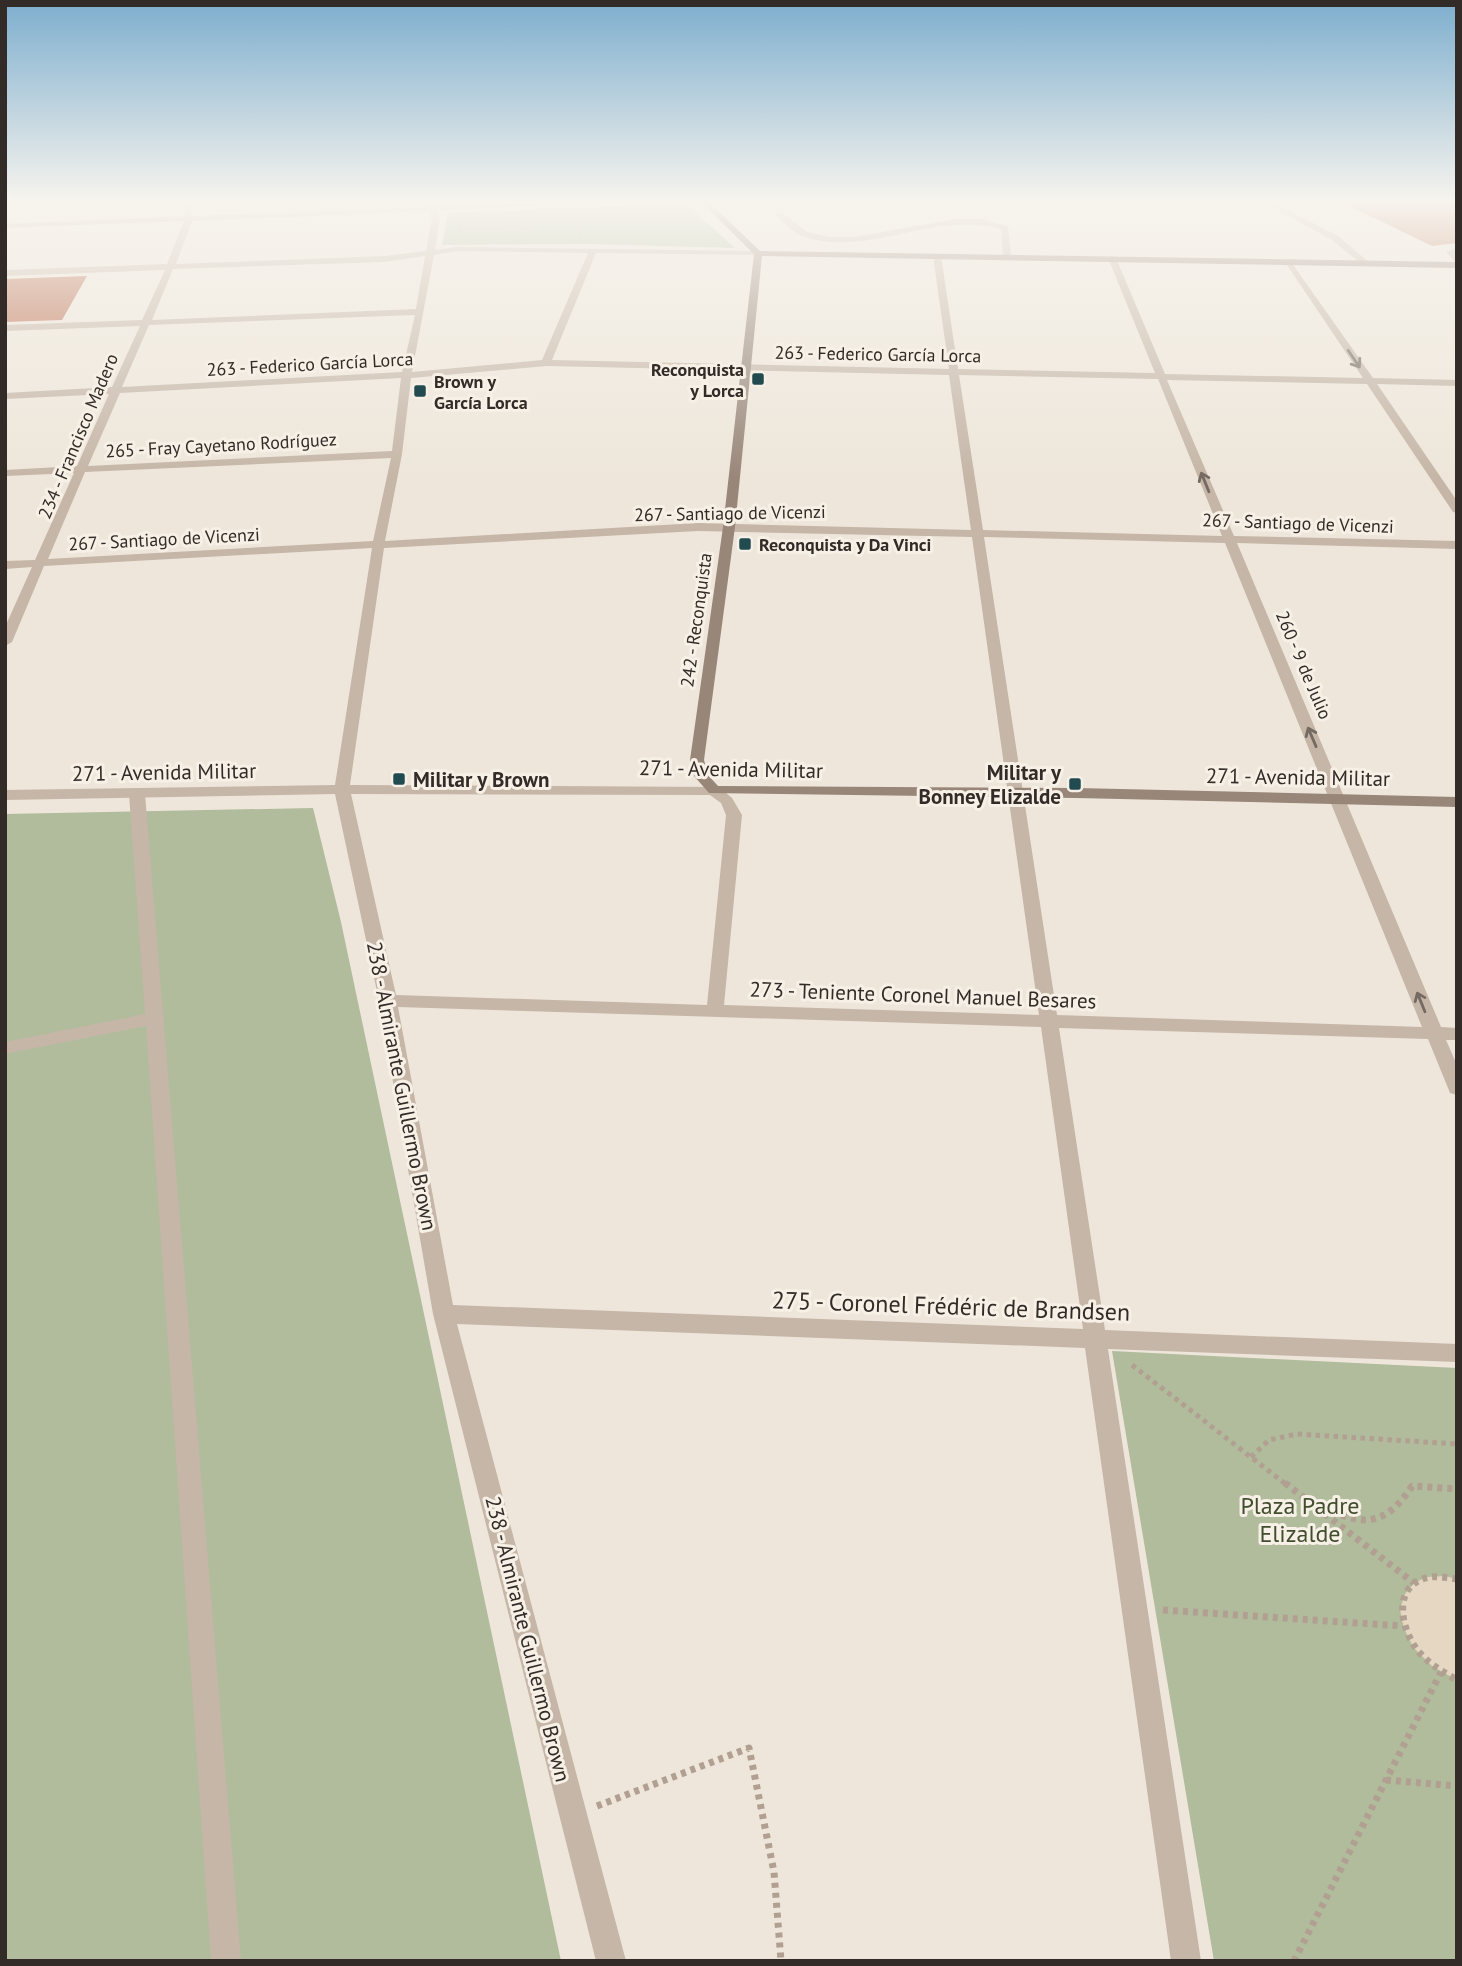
<svg xmlns="http://www.w3.org/2000/svg" width="1462" height="1966" font-family="'PT Sans',sans-serif">
	<rect width="100%" height="100%" fill="#eee6da"/>
	<path fill="#b0bc9c" d="M685,203L735,248L587,244L442,245L448,213Z
		M313,808L341,922L561,1961H5V814Z
		M1112,1351L1457,1368V1961H1214Z"/>
	<path fill="#e5d7c2" d="M1445,1576L1457,1579V1680L1432,1666L1413,1647L1403,1626L1400,1609L1405,1594L1414,1583L1427,1577Z"/>
	<path fill="#b96b4d" d="M1341,202H1457V243L1432,246Z
		M87,276L62,320L5,322V279Z"/>
	<g fill="none" stroke-linecap="round" stroke-linejoin="round">
		<path stroke="#b1a092" stroke-width="2" stroke-dasharray="2 2" stroke-linecap="butt" d="M576,218L581,237
			M460,224L459,228L525,227L530,233"/>
		<path stroke="#b1a092" stroke-width="5" stroke-dasharray="4.5 4.5" stroke-linecap="butt" d="M1132,1365L1287,1485
			M1251,1457L1269,1440L1297,1434L1457,1444"/>
		<path stroke="#b1a092" stroke-width="7" stroke-dasharray="5 5" stroke-linecap="butt" d="M1285,1483L1414,1583
			M1314,1503C1358,1525 1383,1531 1412,1486L1457,1489
			M1457,1579C1449,1578 1438,1576 1430,1577C1391,1584 1400,1628 1418,1651C1429,1664 1443,1672 1457,1680
			M1163,1610L1403,1626
			M1386,1780L1457,1786
			M597,1806L749,1748L774,1872L781,1961
			M1294,1961L1441,1672"/>
		<path fill="#c5b6a7" fill-rule="evenodd" d="M1263,202H1273L1338,236L1370,263L1363,265L1332,240Z
			M776,212H782L807,232L829,237H855L955,219H980L1008,226L1011,257L1007,259L1003,257L1001,229C931,211 866,259 802,236C792,232 784,222 776,216Z
			M1457,248V264L1446,252Z
			M137,789L145,794L241,1961H211L146,1026L5,1054V1042L145,1014L129,794Z"/>
		<path fill="#c5b6a7" fill-rule="evenodd" d="M182,202H190L192,216L427,207L425,202H433L435,206L606,202L437,211L440,218L435,250L457,247L758,251L762,253L758,255L596,253L552,360L949,369L933,256L937,254L941,256L958,369L1155,373L1108,258L1112,256L1116,258L1165,374L1363,378L1285,262L1289,259L1373,378L1457,380V386L1377,384L1457,501V513L1453,512L1367,384L1167,380L1234,536L1457,541V549L1237,543L1441,1027L1457,1028V1040H1446L1457,1065V1095L1450,1093L1448,1088L1428,1039L1059,1028L1105,1330L1457,1344V1362L1108,1349L1201,1961H1171L1085,1348L457,1324L626,1961H596L433,1314L379,1001L335,794L5,800V790L335,785L372,548L44,566L12,642L5,646V627L32,567L5,569V561L35,560L74,473L5,476V470L77,466L109,394L5,399V393L112,387L140,326L5,331V325L142,320L165,270L5,276V270L167,264L184,221L5,228V224L185,216ZM429,211L432,218L426,251L384,256L176,264L192,221ZM457,251L588,253L542,360L412,372L434,255ZM425,256L416,309L152,320L173,269L384,262ZM415,315L402,372L122,387L149,325ZM546,366L949,375L971,530L698,523L385,541L402,454L411,378ZM959,375L1158,379L1222,536L983,530ZM401,378L392,451L88,466L120,393ZM391,458L373,541L48,559L85,472ZM698,531L972,537L1039,1015L724,1005L742,815L732,798L719,787L350,785L384,548ZM984,537L1225,543L1422,1027L1057,1015ZM351,794L710,795L721,803L726,815L707,1005L396,995ZM398,1007L1041,1027L1083,1329L453,1305Z"/>
		<path fill="#988679" fill-rule="evenodd" d="M701,202H709L760,251L1457,262V268L762,256L735,527L704,760L708,775L718,786L1077,788L1457,797V807L1077,798L709,793L694,776L690,760L723,527L754,254Z"/>
	</g>
	<defs><path id="oneway-shaft" d="M-6 0H5M1.5-3L5.5 0L1.5 3" fill="none" stroke-width="1.6" stroke-linecap="round" stroke-linejoin="round" transform="scale(1.75)"/></defs>
	<g stroke="#746a61">
		<use href="#oneway-shaft" transform="translate(1354 359) rotate(56)"/>
		<use href="#oneway-shaft" transform="translate(1205 482) rotate(-112)"/>
		<use href="#oneway-shaft" transform="translate(1312 737) rotate(-113)"/>
		<use href="#oneway-shaft" transform="translate(1421 1002) rotate(-112)"/>
	</g>
	<linearGradient id="sky" x2="0" y2="1"><stop stop-color="#7daece"/><stop offset="0.42" stop-color="#f7f4ee"/><stop offset="1" stop-color="#f7f4ee" stop-opacity="0"/></linearGradient>
	<rect width="1462" height="478" fill="url(#sky)"/>
	<g fill="#214b4f" stroke="#f7f0e6" stroke-width="2.5">
		<rect x="751" y="372" width="14" height="14" rx="3.5"/>
		<rect x="413" y="384" width="14" height="14" rx="3.5"/>
		<rect x="738" y="537" width="14" height="14" rx="3.5"/>
		<rect x="392" y="772" width="14" height="14" rx="3.5"/>
		<rect x="1068" y="777" width="14" height="14" rx="3.5"/>
	</g>
	<g text-anchor="middle" dominant-baseline="central" stroke-width="6" stroke-linejoin="round" paint-order="stroke">
		<g font-size="18" fill="#322b27" stroke="#f7f0e6">
			<text transform="translate(878 354) rotate(1)">263 - Federico García Lorca</text>
			<text transform="translate(310 364) rotate(-3)">263 - Federico García Lorca</text>
			<text transform="translate(78 436) rotate(-67)">234 - Francisco Madero</text>
			<text transform="translate(221 445) rotate(-3)">265 - Fray Cayetano Rodríguez</text>
			<text transform="translate(730 513) rotate(-1)">267 - Santiago de Vicenzi</text>
			<text transform="translate(1298 523) rotate(2)">267 - Santiago de Vicenzi</text>
			<text transform="translate(164 539) rotate(-3)">267 - Santiago de Vicenzi</text>
			<text transform="translate(696 620) rotate(-82)">242 - Reconquista</text>
			<text transform="translate(1304 665) rotate(67)">260 - 9 de Julio</text>
		</g>
		<g font-size="18" font-weight="bold" fill="#322b27" stroke="#f7f0e6" text-anchor="start">
			<text x="744" y="369" text-anchor="end">Reconquista<tspan x="744" dy="21">y Lorca</tspan></text>
			<text x="434" y="381">Brown y<tspan x="434" dy="21">García Lorca</tspan></text>
			<text x="759" y="544">Reconquista y Da Vinci</text>
		</g>
		<g font-size="21" fill="#322b27" stroke="#f7f0e6">
			<text transform="translate(731 769) rotate(1)">271 - Avenida Militar</text>
			<text transform="translate(164 772) rotate(-1)">271 - Avenida Militar</text>
			<text transform="translate(1298 777) rotate(1)">271 - Avenida Militar</text>
			<text transform="translate(923 995) rotate(2)">273 - Teniente Coronel Manuel Besares</text>
			<text transform="translate(402 1086) rotate(79)">238 - Almirante Guillermo Brown</text>
			<text transform="translate(528 1639) rotate(76)">238 - Almirante Guillermo Brown</text>
		</g>
		<g font-size="21" font-weight="bold" fill="#322b27" stroke="#f7f0e6" text-anchor="end">
			<text x="1061" y="772">Militar y<tspan x="1061" dy="24">Bonney Elizalde</tspan></text>
			<text x="413" y="779" text-anchor="start">Militar y Brown</text>
		</g>
		<g font-size="24" fill="#322b27" stroke="#f7f0e6">
			<text transform="translate(951 1306) rotate(2)">275 - Coronel Frédéric de Brandsen</text>
		</g>
		<g font-size="24" fill="#414e2d" stroke="#f7f0e6">
			<text x="1300" y="1505">Plaza Padre<tspan x="1300" dy="28">Elizalde</tspan></text>
		</g>
	</g>
	<rect width="1462" height="1966" fill="none" stroke="#322b27" stroke-width="14"/>
</svg>
